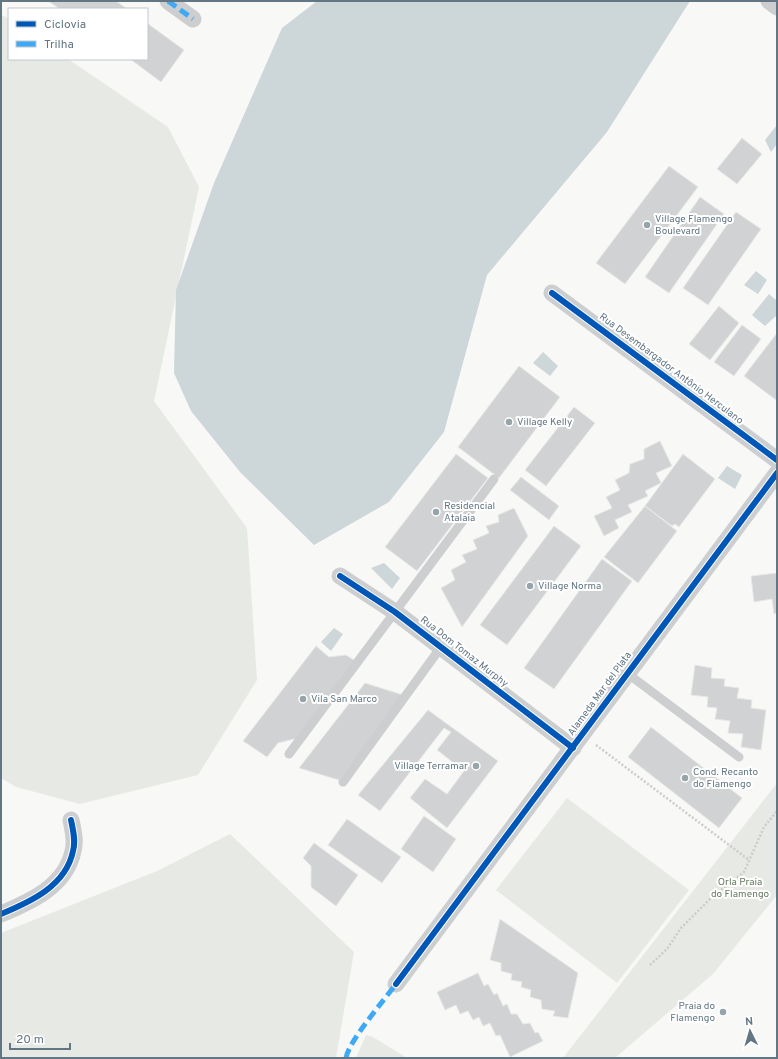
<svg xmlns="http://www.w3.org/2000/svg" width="778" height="1059" font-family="Overpass,sans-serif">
	<rect width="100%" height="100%" fill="#f8f8f7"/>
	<path fill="#e7eae4" d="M2,15L9,19V59H68L168,127L199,187L154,401L247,528L257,680L198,775L80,804L16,787L1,778V16Z
		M777,783V895L713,974L615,1058H563Z
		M567,798L689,890L617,983L496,890Z
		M230,834L354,952L336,1058H1V933L157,871Z
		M366,1035L373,1037L407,1058H356Z"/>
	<path fill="#cdd6d9" d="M317,1H690L607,132L487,275L444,432L389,502L314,545L240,472L191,411L174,373L176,290L214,183L282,28Z
		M777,125V144L771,152L765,140Z
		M756,271L767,280L758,294L744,285Z
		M769,294L777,301V315L765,326L752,315Z
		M543,352L558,366L550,376L533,363Z
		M727,466L742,475L735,489L718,478Z
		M384,563L400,578L392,589L371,568Z
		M334,628L343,634L331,651L321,642Z"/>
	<path fill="#d0d2d3" stroke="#e8e8e6" d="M48,1H116L127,9H60Z
		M147,23L184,50L161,82L130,59H147Z
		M742,138L762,154L737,184L717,169Z
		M669,166L698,187L625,284L596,263Z
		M700,197L724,214L669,293L645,277Z
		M736,212L761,229L708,305L683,288Z
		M719,306L739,323L710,360L689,344Z
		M742,325L761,339L734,376L714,362Z
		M777,333V399L776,400L744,376Z
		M519,366L560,397L499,478L458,447Z
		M574,407L595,423L546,486L525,470Z
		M660,441L672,466L656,473L661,483L645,491L648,496L628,505L632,512L615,520L619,528L604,536L594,516L612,508L606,497L620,490L615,480L629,473L630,464L644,459V449Z
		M456,454L488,478L417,571L385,547Z
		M683,454L715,479L679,527L675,524L672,526L645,506Z
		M521,477L559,506L549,520L510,490Z
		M645,506L677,531L638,583L604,557Z
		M514,508L528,536L462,627L441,588L455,580L451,570L466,562L462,555L477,549L473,540L489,533L486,526L499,522L498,515Z
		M554,526L581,546L507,645L480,625Z
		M602,559L632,581L554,689L524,668Z
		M777,573V613L774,614L772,599L754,602L751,576Z
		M316,646L329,657L346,655L357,662L302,737L278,743L267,757L243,741Z
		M695,665L712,668L711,678L725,679L724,686L739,688L737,698L752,700L751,708L766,710L761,750L741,747L743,734L728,733L730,721L715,719L717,708L707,707L708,697L691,695Z
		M365,683L403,695L339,780L299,768Z
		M428,710L498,761L447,828L410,798L425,779L447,794L464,771L437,750L451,732L444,728L380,811L358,795Z
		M651,727L742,798L719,828L628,757Z
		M424,816L456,839L433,872L401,849Z
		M347,819L401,857L382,883L328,845Z
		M314,843L358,875L336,906L311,887V866L303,858Z
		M500,919L578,973L568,1018L553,1016L555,1011L542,1009L541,1000L530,997L531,990L521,987L522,982L511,980L512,974L501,971V963L490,960Z
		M478,973L484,986L488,984L494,995L497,993L503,1006L507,1004L511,1014H517L523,1024L530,1023L535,1033L538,1032L543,1041L510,1057L500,1035L496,1036L490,1023L483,1026L479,1017L473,1020L468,1011L460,1014L456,1005L445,1010L437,992Z"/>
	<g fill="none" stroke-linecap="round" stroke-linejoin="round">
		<path stroke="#cbcccc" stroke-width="2.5" stroke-dasharray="2 2" stroke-linecap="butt" d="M596,745L749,860
			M650,965L667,949L681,928L712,897L744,872L764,827L777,811"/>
		<path stroke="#cdcecf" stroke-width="9" d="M628,674L739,757
			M289,754L494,479
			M343,782L441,647"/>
		<path stroke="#cdcecf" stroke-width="17" d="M168,1L193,19
			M769,1L777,7
			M552,293L777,460
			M340,576L395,612L573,748
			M1,914C30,902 66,886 73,851C76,841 73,830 71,820
			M396,984L777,473"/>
		<path stroke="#3fa9f5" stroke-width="5" stroke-dasharray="10 5" stroke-linecap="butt" d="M168,1L193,19
			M346,1058C348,1042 385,999 396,984"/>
		<g stroke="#fff" stroke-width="8">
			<path id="cycleway" d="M552,293L777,460
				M340,576L395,612L573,748
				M1,914C30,902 66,886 73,851C76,841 73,830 71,820
				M396,984L777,473"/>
		</g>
		<use href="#cycleway" stroke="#0057b8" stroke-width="6"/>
	</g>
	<g fill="#96a4ac" stroke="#fff" stroke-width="1.5">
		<circle cx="647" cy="225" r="4"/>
		<circle cx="509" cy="422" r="4"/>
		<circle cx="436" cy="512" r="4"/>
		<circle cx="530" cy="586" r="4"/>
		<circle cx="303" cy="699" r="4"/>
		<circle cx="476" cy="766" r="4"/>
		<circle cx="685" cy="778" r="4"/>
		<circle cx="723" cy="1012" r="4"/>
	</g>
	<g text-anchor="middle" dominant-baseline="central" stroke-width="4" stroke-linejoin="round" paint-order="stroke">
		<g font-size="10" fill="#627684" stroke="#fff" text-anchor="start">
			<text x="655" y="219">Village Flamengo<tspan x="655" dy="12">Boulevard</tspan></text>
			<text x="517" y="422">Village Kelly</text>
			<text x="444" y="506">Residencial<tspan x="444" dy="12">Atalaia</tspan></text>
			<text x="538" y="586">Village Norma</text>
			<text x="311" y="699">Vila San Marco</text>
			<text x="468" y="766" text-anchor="end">Village Terramar</text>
			<text x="693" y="772">Cond. Recanto<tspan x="693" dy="12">do Flamengo</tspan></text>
			<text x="715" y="1006" text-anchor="end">Praia do<tspan x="715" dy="12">Flamengo</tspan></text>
		</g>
		<g font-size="10" fill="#627684" stroke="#fff">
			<text transform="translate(671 369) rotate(37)">Rua Desembargador Antônio Herculano</text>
			<text transform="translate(464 652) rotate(38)">Rua Dom Tomaz Murphy</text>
			<text transform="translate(600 694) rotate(-54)">Alameda Mar del Plata</text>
		</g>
		<g font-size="10" fill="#667a61" stroke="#fff">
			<text x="740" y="882">Orla Praia<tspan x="740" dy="12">do Flamengo</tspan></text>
		</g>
	</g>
	<rect width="778" height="1059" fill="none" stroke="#627684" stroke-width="4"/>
	<rect x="8" y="8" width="140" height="52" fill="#ffffff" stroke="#c0c8ce"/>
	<rect x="16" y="21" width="20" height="6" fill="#0057b8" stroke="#c0c8ce"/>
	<text x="44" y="28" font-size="12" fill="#627684">Ciclovia</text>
	<rect x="16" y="41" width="20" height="6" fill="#3fa9f5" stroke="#c0c8ce"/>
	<text x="44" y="48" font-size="12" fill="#627684">Trilha</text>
	<g transform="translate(750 1031) rotate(355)" stroke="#ffffff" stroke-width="3" paint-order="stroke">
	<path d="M0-3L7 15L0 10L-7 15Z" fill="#627684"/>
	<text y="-6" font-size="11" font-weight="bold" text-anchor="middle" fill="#627684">N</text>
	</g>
	<path d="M10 1043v6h60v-6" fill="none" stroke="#627684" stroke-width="2"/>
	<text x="16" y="1043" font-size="12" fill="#627684" stroke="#ffffff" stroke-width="3" paint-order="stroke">20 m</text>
</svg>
